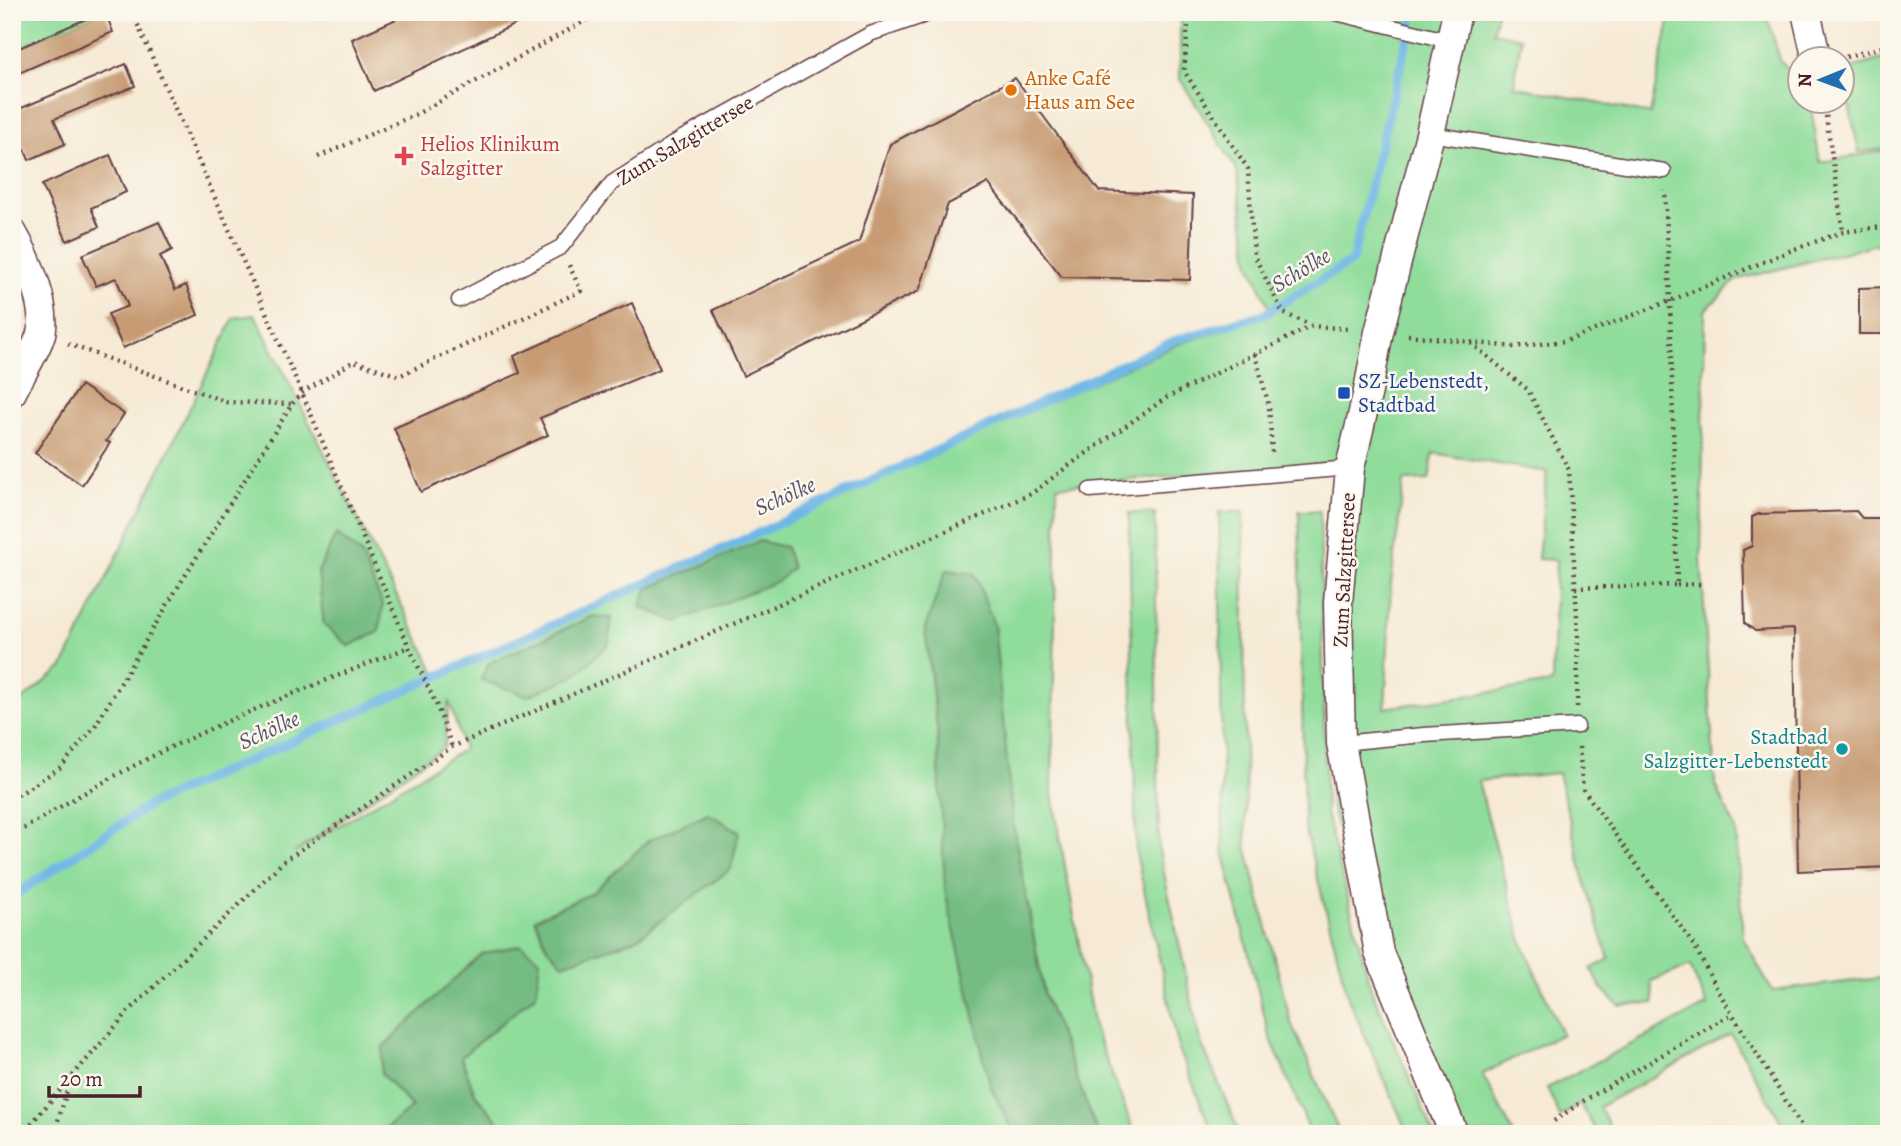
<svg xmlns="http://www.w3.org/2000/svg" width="1901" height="1146" font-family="Alegreya,serif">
	<rect width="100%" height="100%" fill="#fbf7ec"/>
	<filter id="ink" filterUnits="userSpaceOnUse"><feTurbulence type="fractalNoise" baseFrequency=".0143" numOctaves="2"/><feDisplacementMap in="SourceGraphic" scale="14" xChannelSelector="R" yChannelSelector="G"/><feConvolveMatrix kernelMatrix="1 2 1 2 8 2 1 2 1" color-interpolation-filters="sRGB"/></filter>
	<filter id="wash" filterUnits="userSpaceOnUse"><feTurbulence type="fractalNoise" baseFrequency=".00686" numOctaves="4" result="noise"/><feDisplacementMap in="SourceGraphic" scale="28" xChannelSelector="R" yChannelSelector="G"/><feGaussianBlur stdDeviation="1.57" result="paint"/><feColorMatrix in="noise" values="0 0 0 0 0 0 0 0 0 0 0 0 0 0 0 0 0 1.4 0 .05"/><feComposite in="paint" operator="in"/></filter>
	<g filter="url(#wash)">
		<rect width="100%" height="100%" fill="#f6ead5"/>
		<path fill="#90dd9b" stroke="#6d7e63" stroke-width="2" fill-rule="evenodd" d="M12,12H102L12,51Z
			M1180,12H1497L1493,32L1521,38L1514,86L1650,114L1671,12H1766L1780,60L1799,84L1800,102H1810L1820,162L1889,150V241L1736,280L1705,311L1701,558L1715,783L1736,830L1743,938L1772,991L1889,977V1134H1788L1731,1034L1599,1107L1614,1134H1598L1580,1104L1560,1117L1547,1088L1707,1005L1690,966L1651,981L1654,1003L1620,1006L1603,990L1591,969L1609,959L1586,886L1558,773L1478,781L1522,942L1562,1034L1482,1074L1514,1134H1439L1374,961L1331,805L1330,540L1337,463L1057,486L1052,793L1094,1028L1135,1134H1098L1044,994L1013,824L925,628L937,727L990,1085L1014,1134H509L475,1094L461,1057L536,994L381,1073L412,1107L379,1134H12V708L63,667L234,318L255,315L437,676L1179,344L1272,314L1249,261L1237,170L1180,79ZM1433,453L1547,472L1538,559L1556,560L1552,683L1385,708L1391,583L1404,481L1429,480ZM336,535L361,554L349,646L324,625L318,572ZM449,701L464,749L294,853L444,747ZM708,814L739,831L535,919L592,893L648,841Z
			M1889,57V148L1859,152L1842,71Z
			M1299,511H1320L1326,813L1371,989L1434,1134H1408L1349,1000L1304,825Z
			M1219,512H1243L1246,846L1291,1023L1340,1134H1311L1269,1034L1223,851Z
			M1129,513H1155L1159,850L1200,1040L1240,1134H1213L1179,1049L1136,853Z"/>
		<path fill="#74bc83" stroke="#5f6e57" stroke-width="2" d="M336,534L361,554L383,605L379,632L349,646L324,625L318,572Z
			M759,541L786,547L792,568L778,581L677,622L641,607L647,589Z
			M946,570L975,574L994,625L1013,824L1044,994L1098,1134H1014L990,1085L945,891L937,727L925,628Z
			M593,616L611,618L609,644L573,677L528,696L481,680L489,663Z
			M708,813L739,832L731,869L636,939L563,964L547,947L535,919L592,893L648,841Z
			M521,945L540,960L536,994L461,1057L475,1094L509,1134H379L412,1107L381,1073L383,1047L481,954Z"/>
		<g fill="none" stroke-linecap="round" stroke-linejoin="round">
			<path stroke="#6eb7e6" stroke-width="9" d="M12,897L151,804L756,534L1176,340L1264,314L1352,261L1414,12"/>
		</g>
		<g id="blocks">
			<path fill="#c79b73" d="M102,12H105L113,32L12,76V51Z
				M412,12H541L374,91L352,39Z
				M126,64L135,86L54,119L65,144L29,160L18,135L12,138V112Z
				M1015,78L1099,191L1193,195L1190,280L1062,277L988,183L948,204L919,291L743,376L713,310L859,242L890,144Z
				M110,155L126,192L91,208L99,227L67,241L42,185Z
				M159,222L172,250L160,256L175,290L186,285L198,315L123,348L108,314L128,306L116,278L96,286L82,255Z
				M1889,287V334H1859V288Z
				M632,303L660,369L540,418L548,435L421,492L394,428L520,373L514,356Z
				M81,385L124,414L106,441L110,443L82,485L35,453Z
				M1856,511L1862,518H1889V867L1798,871L1794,629L1755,631L1745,623L1743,550L1752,546V517L1759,514Z"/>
		</g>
	</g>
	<g filter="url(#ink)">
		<use href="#blocks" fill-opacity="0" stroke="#643d44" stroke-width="2"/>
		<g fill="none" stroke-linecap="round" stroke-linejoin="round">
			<g stroke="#643d44" stroke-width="17">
				<path id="lane" d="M1332,12L1450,41
					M1430,134L1664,171
					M459,300L561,247L612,183L684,137L870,34L934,12
					M1090,490L1350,468
					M1341,743L1424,735L1577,726"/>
			</g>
			<g stroke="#643d44" stroke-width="31">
				<path id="street" d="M1806,12L1817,60
					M12,232C26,256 50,310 40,337C33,356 21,374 12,392
					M1454,1134L1379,953L1341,743L1338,602L1350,468L1368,391L1379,332L1430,134L1457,12"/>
			</g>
			<path stroke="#643d44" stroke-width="4.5" stroke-dasharray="2 5" stroke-linecap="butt" d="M132,12L302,393L409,647L437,706L452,747
				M1189,12L1184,71L1248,169L1254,255L1283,313L1311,325
				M1846,57L1889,45
				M1824,102L1843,232
				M318,157L417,114L601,12
				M1408,335L1513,347L1566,341L1670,301L1792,250L1843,232L1889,226
				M1471,343L1528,390L1569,470L1578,635L1577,707
				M68,344L226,402L291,404
				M1255,354L1269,406L1272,453
				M1677,585L1702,584
				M1575,588L1677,585L1670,301L1665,190
				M1579,747L1583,789L1695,947L1717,989L1806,1134
				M12,799L61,767L95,726L175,592L292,404L302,393L354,361L399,376L581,291L569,265
				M12,836C62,805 114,775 167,749C246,711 328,680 409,647
				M1554,1121L1580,1103L1732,1014
				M22,1134L128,1012L284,861L452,747L1031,494L1071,464L1166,398L1312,326L1350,329
				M54,1134L70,1081"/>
			<use href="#lane" stroke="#fff" stroke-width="14"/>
			<use href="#street" stroke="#fff" stroke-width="28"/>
		</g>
	</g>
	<circle fill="#e8710a" stroke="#fbf7ec" stroke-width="2.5" cx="1011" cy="90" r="7"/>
	<path fill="#e0444e" stroke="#fbf7ec" stroke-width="2.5" d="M400.5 145.5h7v7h7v7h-7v7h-7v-7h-7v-7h7z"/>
	<rect fill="#1a4fb4" stroke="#fbf7ec" stroke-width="2.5" x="1337" y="386" width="14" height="14" rx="3.5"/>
	<circle fill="#0f9aa8" stroke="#fbf7ec" stroke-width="2.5" cx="1842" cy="749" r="7"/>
	<g text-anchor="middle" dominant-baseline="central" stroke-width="5" stroke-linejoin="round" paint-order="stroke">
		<g font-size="21" fill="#c56008" stroke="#fbf7ec" text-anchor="start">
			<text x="1025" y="78">Anke Café<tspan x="1025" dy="24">Haus am See</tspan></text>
		</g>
		<g font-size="21" fill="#4a1f2b" stroke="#fbf7ec">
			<text transform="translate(685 140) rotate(-31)">Zum Salzgittersee</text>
			<text transform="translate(1344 570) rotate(-87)">Zum Salzgittersee</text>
		</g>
		<g font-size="21" fill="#be3a42" stroke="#fbf7ec" text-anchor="start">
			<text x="420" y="144">Helios Klinikum<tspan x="420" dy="24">Salzgitter</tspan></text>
		</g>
		<g font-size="21" fill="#164399" stroke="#fbf7ec" text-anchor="start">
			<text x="1358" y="381">SZ-Lebenstedt,<tspan x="1358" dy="24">Stadtbad</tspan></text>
		</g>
		<g font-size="21" fill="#0d838f" stroke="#fbf7ec" text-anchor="end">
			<text x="1828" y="737">Stadtbad<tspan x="1828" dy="24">Salzgitter-Lebenstedt</tspan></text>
		</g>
		<g font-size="23" font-style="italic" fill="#57546c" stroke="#fbf7ec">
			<text transform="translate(1301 270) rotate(-31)">Schölke</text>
			<text transform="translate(785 496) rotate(-24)">Schölke</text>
			<text transform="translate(269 730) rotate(-24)">Schölke</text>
		</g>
	</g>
	<rect width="1901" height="1146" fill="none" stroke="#fbf7ec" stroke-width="42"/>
	<g transform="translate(1821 80) rotate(269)"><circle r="33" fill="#fbf7ec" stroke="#b4a19f" stroke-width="2"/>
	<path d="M0-5L12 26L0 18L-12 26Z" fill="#1f6fb2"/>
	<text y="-10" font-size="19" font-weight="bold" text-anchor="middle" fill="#4a1f2b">N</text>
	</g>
	<path d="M49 1086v10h91v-10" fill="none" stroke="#4a1f2b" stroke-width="3.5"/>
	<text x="60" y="1086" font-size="21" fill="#4a1f2b" stroke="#fbf7ec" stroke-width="5" paint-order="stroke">20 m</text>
</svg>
